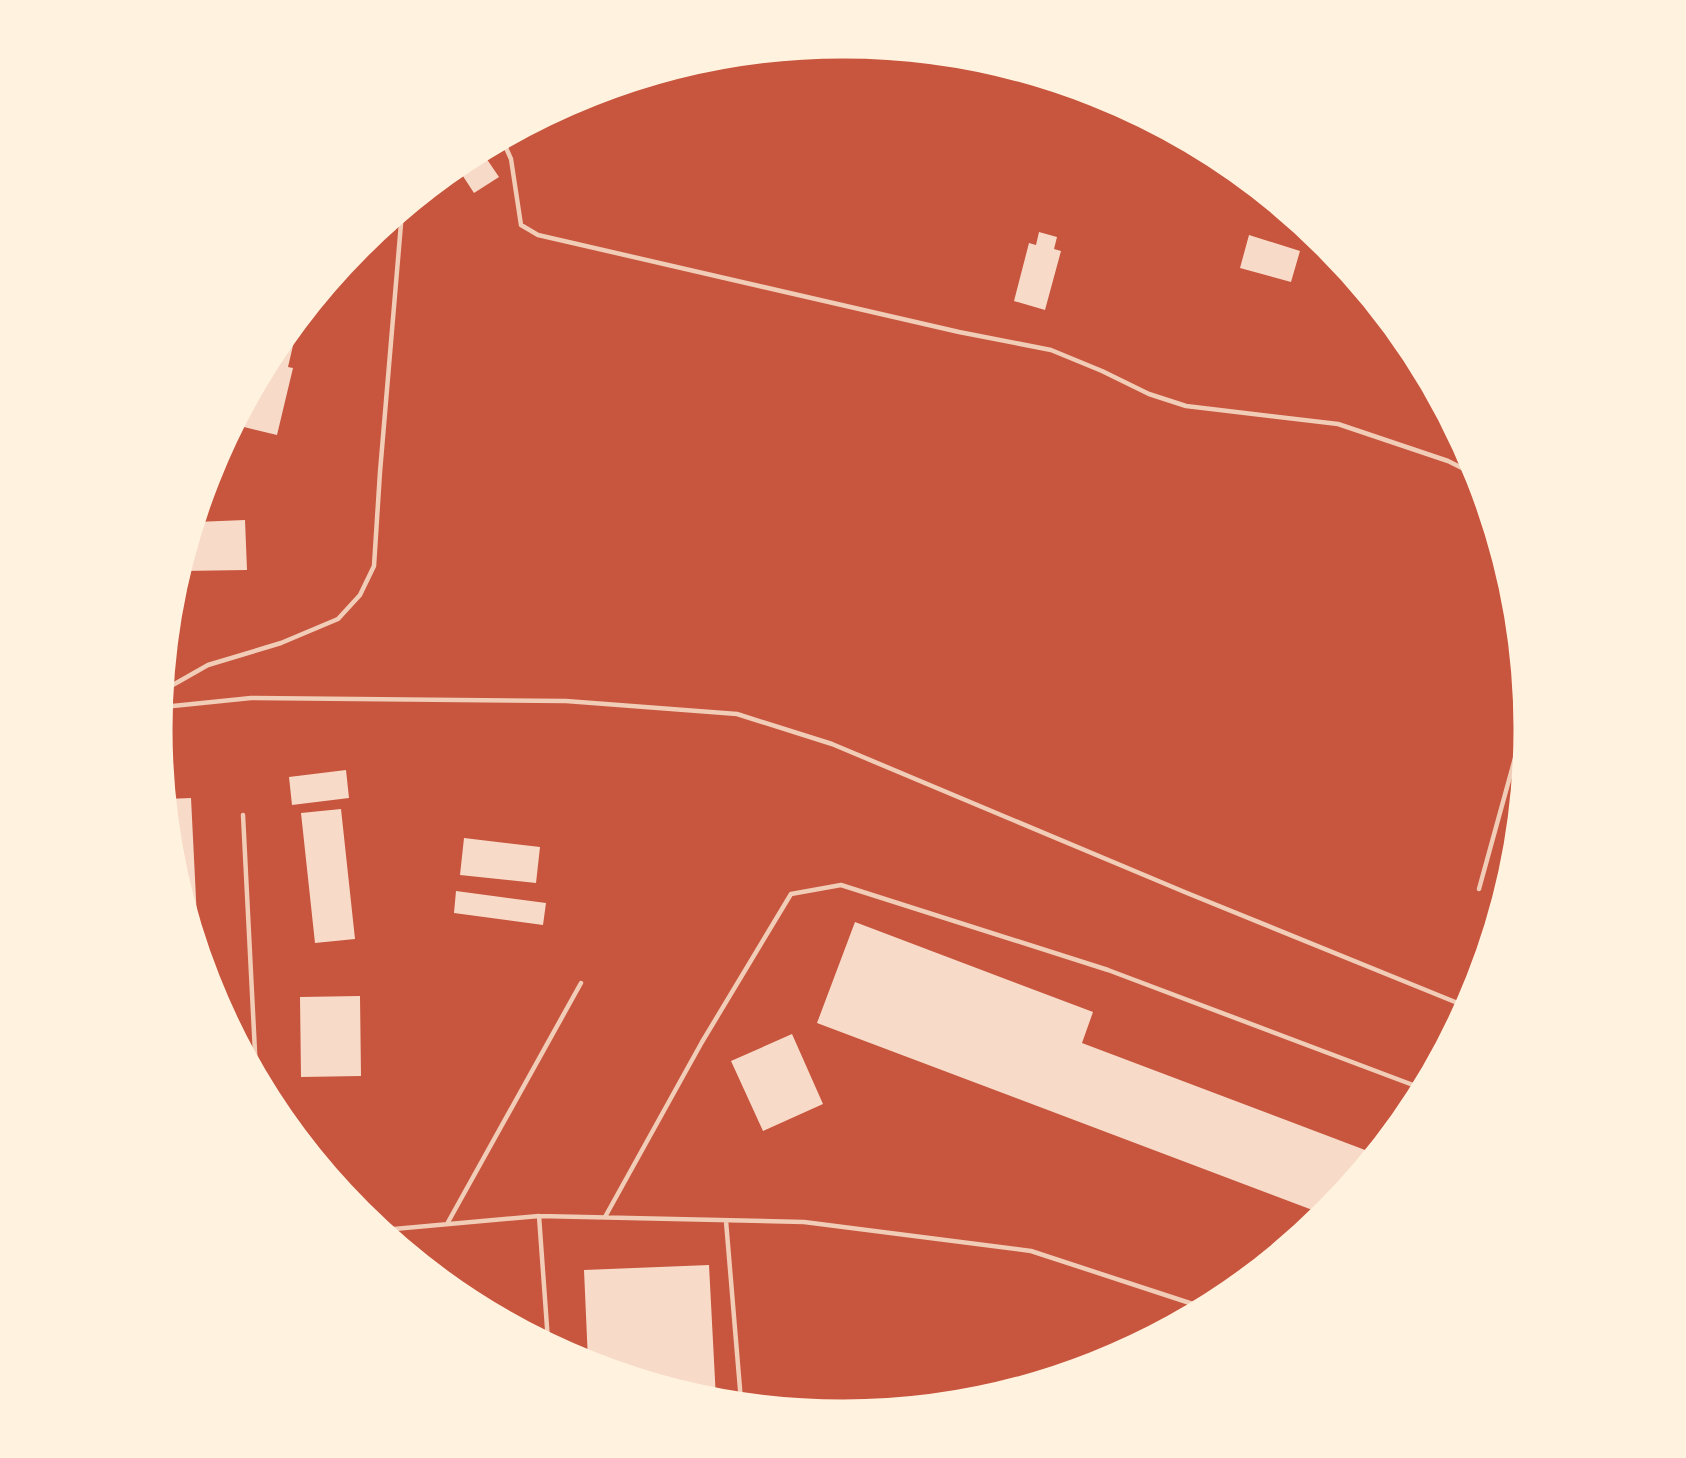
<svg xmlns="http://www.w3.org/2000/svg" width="1686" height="1458" font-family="'Source Sans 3',sans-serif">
	<rect width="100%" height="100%" fill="#c8553d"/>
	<path fill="#f7dbc8" d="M482,152L499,177L474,193L457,167Z
		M1039,232L1057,237L1054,249L1061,251L1045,310L1014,301L1029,243L1036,245Z
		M1249,235L1300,251L1291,282L1240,268Z
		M306,313L304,322L299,321L296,337L288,335Z
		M287,336L295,337L288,367L293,368L277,435L240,426L241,419L239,418L276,350Z
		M245,520L247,570L181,571L196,522Z
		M346,770L349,798L292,805L289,777Z
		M191,798L198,939H197L174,862L167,799Z
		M341,809L355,939L315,943L301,813Z
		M464,838L540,847L536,883L460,875Z
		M456,891L546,903L543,925L454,913Z
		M855,922L1093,1012L1082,1043L1373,1153L1323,1214L817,1023Z
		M360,996L361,1076L301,1077L300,997Z
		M792,1034L823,1104L763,1131L731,1061Z
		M709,1265L716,1399L588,1361L584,1270Z"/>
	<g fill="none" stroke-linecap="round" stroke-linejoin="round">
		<path stroke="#f1ccb7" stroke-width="4.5" d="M503,141L511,159L521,225L538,235L959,332L1051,350L1102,371L1149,394L1186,406L1338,424L1448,461L1476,475
			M164,690L208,665L281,643L338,619L360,595L374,566L380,472L402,212
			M163,707L251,698L566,701L737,714L832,744L1187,893L1465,1006
			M243,815L256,1072
			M1479,889L1525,722
			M539,1216L548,1341
			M605,1217L702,1042L791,894L841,885L1108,970L1421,1088
			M726,1221L741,1401
			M447,1224L581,983
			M383,1230L539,1216L804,1222L1031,1251L1202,1307"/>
	</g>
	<path d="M0 0H1686V1458H0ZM171 729a672 672 0 1 1 1344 0a672 672 0 1 1-1344 0Z" fill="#fff3e0" fill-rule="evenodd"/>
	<path fill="none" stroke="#fff3e0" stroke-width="3" d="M171 729a672 672 0 1 1 1344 0a672 672 0 1 1-1344 0Z"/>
</svg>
